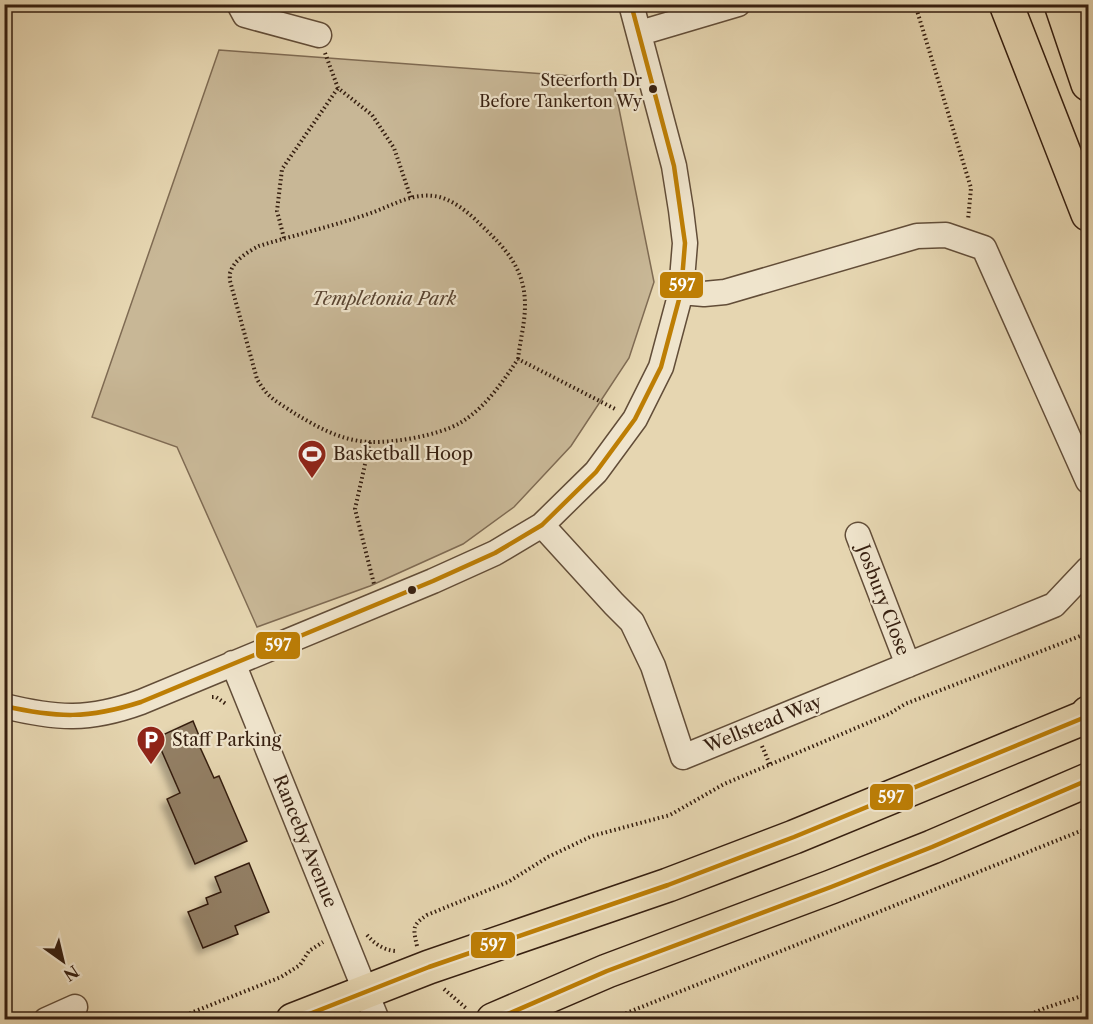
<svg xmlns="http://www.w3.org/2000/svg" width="1093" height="1024" font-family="'Libre Caslon Text',serif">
	<defs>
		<filter id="shadow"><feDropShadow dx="-5.5" dy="5.5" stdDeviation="3" flood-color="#0004"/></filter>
	</defs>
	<rect width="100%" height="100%" fill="#e6d6b1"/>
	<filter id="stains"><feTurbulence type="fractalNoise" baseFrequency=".00333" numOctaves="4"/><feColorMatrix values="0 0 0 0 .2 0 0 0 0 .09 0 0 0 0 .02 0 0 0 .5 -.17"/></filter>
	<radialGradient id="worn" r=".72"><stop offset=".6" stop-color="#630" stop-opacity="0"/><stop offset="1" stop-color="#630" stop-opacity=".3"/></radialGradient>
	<path fill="#c8b796" stroke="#7f6b53" stroke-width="1.5" d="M219,50L613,79L654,282L629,358L571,446L514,507L463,544L370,586L257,627L177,447L92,417Z"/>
	<path fill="#927e64" stroke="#361f10" stroke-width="1.5" filter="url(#shadow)" d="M193,721L202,743L199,745L214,778L219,776L247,841L195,864L167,799L180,793L156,738Z
		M249,863L269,912L235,926L238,934L203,948L188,912L208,904L206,898L221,892L215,877Z"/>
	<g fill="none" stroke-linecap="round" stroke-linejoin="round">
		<g stroke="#624d38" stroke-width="27">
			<path id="minor" d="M239,4L245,15L319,35
				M640,33L738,4
				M681,292L704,294L725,292L917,236L946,235L984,248L1088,481
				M542,525L614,604L632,622L653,666L683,757L1054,605L1088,569
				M858,535L908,665
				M233,663L377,1020
				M4,706C57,719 89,721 141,702L433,581L495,553L542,525L596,472L635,419L661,367L681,292L685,243L681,210L674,166L631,4
				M46,1020L75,1007"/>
		</g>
		<g stroke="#361f10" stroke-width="36">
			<path id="primary" d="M293,1020L429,967L668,885L794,837L1088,716
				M493,1020L607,971L831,887L932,847L1088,780"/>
		</g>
		<g stroke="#361f10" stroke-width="36">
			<path id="trunk" d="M1006,4L1088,214
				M1061,4L1088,84
				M1085,718L1088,713"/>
		</g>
		<path stroke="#361f10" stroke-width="4" stroke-dasharray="1.5 3" stroke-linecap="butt" d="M915,4L971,188L968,220
			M325,53L338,88L372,115L394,148L411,198
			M284,238L277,211L282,169L338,88
			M518,359C520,341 525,323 525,305C525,268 505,248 480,224C468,212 451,198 434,196C410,193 390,207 368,214C333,226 295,235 259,246C249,251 234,260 231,271C229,274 230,278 230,281L257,379C259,383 262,387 265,391C272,400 284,406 294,413C317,427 342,441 370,442C395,443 439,435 460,423C485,408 502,383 518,359L617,410
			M370,442L355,509L374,584
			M212,697H216L226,704
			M762,746L770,765
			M367,935C375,944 383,950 396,951
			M417,946C413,928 412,925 427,915L508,882L548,857L592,836L670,815L724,784L889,714L905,704L1088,633
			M444,989L467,1009
			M173,1020L281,977L300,965L309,951L323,942
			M609,1020L1088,828
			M1018,1020L1045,1008L1088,994"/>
		<use href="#minor" stroke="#efe4cc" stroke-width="24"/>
		<use href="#primary" stroke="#e6d6b1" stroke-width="33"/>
		<use href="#trunk" stroke="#e6d6b1" stroke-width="33"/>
		<g stroke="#efe4cc" stroke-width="9">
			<path id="bus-1" d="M4,706C58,718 88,719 141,702L433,581L495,553L542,525L596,472L635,419L661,367L681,292L685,243L674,166L631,4
				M294,1020L429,967L668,885L794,837L1088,716
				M494,1020L607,971L831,887L932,847L1088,780"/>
		</g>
		<use href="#bus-1" stroke="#bd7e05" stroke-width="4.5"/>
	</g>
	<defs>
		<g id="stadium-pin" transform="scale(1.5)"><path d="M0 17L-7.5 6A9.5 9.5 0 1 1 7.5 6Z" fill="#8f2418" stroke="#efe4cc"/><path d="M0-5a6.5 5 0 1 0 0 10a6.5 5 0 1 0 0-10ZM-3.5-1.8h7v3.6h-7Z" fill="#fff"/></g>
		<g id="parking-pin" transform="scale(1.5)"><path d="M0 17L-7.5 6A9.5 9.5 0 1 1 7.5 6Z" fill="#8f2418" stroke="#efe4cc"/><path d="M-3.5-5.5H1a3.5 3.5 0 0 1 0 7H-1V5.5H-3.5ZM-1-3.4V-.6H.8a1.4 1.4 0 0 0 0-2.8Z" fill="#fff"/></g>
	</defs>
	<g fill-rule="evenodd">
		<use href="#stadium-pin" x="312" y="454"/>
		<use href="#parking-pin" x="151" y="740"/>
	</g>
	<g fill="#361f10" stroke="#efe4cc" stroke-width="2">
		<circle cx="653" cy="89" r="5"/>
		<circle cx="412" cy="590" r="5"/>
	</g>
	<g text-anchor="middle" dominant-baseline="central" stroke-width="4.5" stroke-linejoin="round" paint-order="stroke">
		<g font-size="16" fill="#361f10" stroke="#efe4cc" text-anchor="end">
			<text x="642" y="80">Steerforth Dr<tspan x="642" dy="21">Before Tankerton Wy</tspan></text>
		</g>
		<g font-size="18" font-style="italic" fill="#5a4532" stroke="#efe4cc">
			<text x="384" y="299">Templetonia Park</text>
		</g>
		<g font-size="18" fill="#361f10" stroke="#efe4cc" text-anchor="start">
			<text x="333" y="454">Basketball Hoop</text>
			<text x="172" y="740">Staff Parking</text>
		</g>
		<g font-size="18" fill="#361f10" stroke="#efe4cc">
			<text transform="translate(883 600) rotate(69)">Josbury Close</text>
			<text transform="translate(763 724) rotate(-22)">Wellstead Way</text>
			<text transform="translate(305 841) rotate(68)">Ranceby Avenue</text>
		</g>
	</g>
	<g stroke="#efe4cc" stroke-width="2">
		<rect x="659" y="271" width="45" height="28" rx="6" fill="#bd7e05"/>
		<rect x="255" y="631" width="46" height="29" rx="6" fill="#bd7e05"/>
		<rect x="869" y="783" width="45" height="28" rx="6" fill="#bd7e05"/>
		<rect x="470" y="931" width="46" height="28" rx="6" fill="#bd7e05"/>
	</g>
	<g font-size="16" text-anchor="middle" font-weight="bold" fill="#fff">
		<text x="682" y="291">597</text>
		<text x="278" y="651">597</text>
		<text x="891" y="803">597</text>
		<text x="493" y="951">597</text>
	</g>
	<rect width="1093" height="1024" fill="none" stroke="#e6d6b1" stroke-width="24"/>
	<rect x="6" y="6" width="1081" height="1012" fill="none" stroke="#361f10" stroke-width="3"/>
	<rect x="12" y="12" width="1069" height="1000" fill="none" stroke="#361f10" stroke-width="1.5"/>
	<g transform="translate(63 961) rotate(146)" stroke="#efe4cc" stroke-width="4.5" paint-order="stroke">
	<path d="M0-4.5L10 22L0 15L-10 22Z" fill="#361f10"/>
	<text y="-9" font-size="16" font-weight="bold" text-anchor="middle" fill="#361f10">N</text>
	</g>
	<rect width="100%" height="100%" filter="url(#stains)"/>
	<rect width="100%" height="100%" fill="url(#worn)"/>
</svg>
